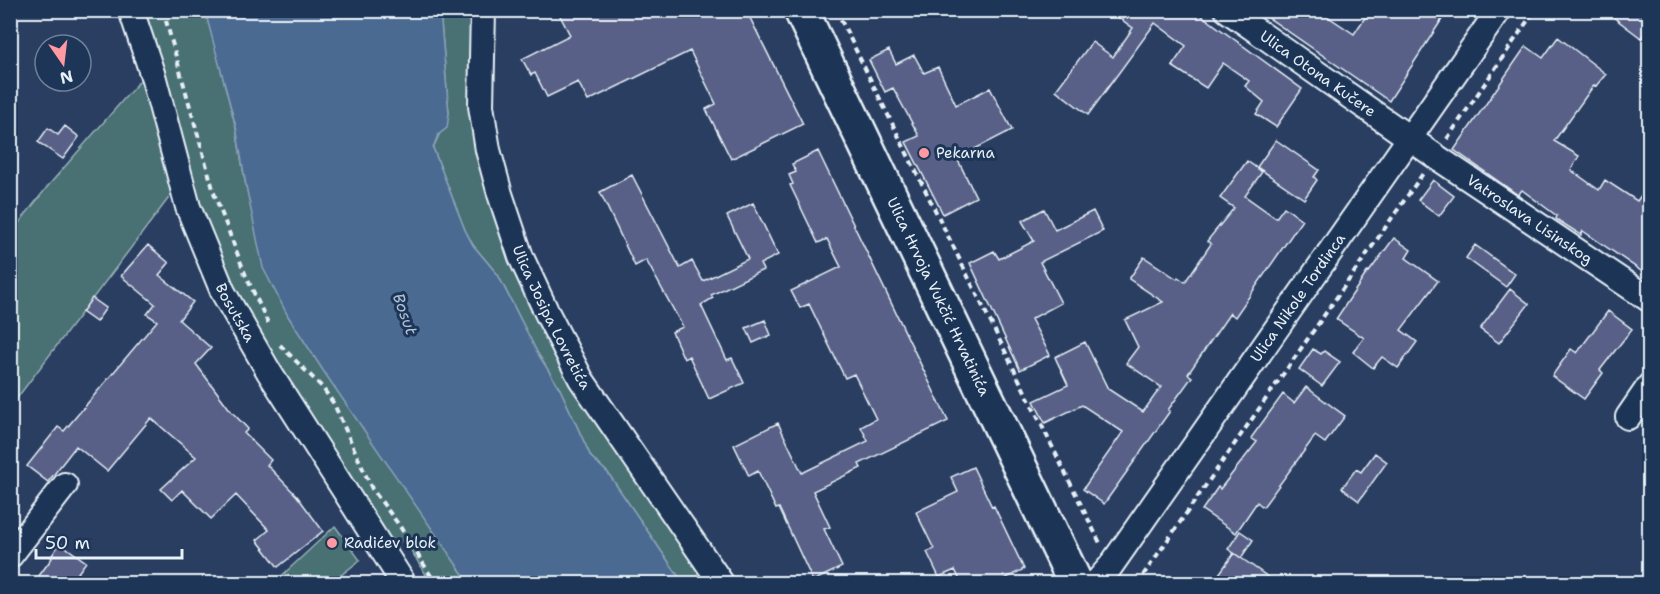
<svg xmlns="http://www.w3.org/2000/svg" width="1660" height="594" font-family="'Shantell Sans',sans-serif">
	<rect width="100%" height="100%" fill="#293e61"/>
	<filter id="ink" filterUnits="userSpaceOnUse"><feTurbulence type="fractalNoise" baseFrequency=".0167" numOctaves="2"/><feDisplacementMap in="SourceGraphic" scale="12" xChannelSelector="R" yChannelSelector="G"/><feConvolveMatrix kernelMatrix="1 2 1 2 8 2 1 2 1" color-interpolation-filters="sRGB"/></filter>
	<g filter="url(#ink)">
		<path fill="#486f73" stroke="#98b0b6" stroke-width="1.5" d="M140,11H206L236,128L246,186L288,316L469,583H431L404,539L394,546L258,335L217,257L189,174Z
			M440,11H476L512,249L713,583H683L608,473L591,457L560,389L538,354L498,275L473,245L465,230L433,148L449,113Z
			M143,77L176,184L171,195L11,406V233L48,186Z
			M335,526L360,560L331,583H274Z"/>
		<path fill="#4c6b91" stroke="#8aa1ba" stroke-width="1.5" d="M205,11H440L449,113L447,128L438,135L433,148L465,230L473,245L498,275L538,354L560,389L591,457L608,473L683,583H469L324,372L288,316L263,268L246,186L236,127Z"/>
		<path fill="#596087" stroke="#e8f1f8" stroke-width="1.5" d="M557,10H746L803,124L731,159L706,109L716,104L690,51L588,101L578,82L547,97L535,73L531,75L522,59L570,35Z
			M1108,10H1194L1302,89L1276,127L1256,114L1264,102L1245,86L1249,81L1223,63L1206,88L1172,66L1186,46L1155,23L1088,115L1056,90L1092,42L1113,57L1133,28Z
			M1257,10H1318L1354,34L1370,10H1448L1389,101Z
			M1604,10H1637L1650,20V26L1641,38Z
			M1558,37L1606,74L1596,86L1594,85L1554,141L1579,156L1571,170L1599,190L1605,180L1637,201L1650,183V277L1583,231L1581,235L1556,219L1557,216L1522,190L1518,195L1454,150L1526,46L1543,58Z
			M889,50L896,64L914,55L924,73L938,67L956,105L990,88L1012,130L957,158L976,197L943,214L906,142L919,136L893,88L885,92L869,60Z
			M65,126L79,137L63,159L38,142L48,128L58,135Z
			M1276,140L1319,170L1314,177L1317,180L1304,199L1257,167Z
			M818,151L948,421L859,464L861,468L813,491L830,527L824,529L842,567L813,581L779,508L776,509L758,471L749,476L734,445L778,423L802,473L868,441L861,427L876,419L854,374L845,378L809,304L800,308L791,291L841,267L827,239L818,243L790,185L793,184L789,175L796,172L792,164Z
			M1247,161L1262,172L1245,196L1276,218L1284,207L1302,220L1235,317L1230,313L1188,374L1192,377L1168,410L1170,411L1104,504L1083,489L1123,432L1082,405L1045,423L1034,401L1068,385L1055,357L1085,342L1108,389L1143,412L1161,387L1126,363L1138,347L1125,320L1163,302L1129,279L1144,257L1177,279L1178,277L1185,282L1211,244L1207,241L1234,208L1220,198Z
			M632,175L680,268L692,261L703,281L748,259L727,216L753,203L778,255L760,264L763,270L711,295L713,298L701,305L727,360L732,358L744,383L709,399L689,356L684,359L672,332L683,327L646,260L635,266L600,192Z
			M1433,180L1454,196L1439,216L1418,200Z
			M1044,209L1055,230L1093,211L1103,231L1040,262L1061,303L1031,319L1050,355L1020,370L970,263L994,251L999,259L1034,241L1022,221Z
			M1394,238L1411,250L1406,258L1438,281L1401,330L1417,342L1398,368L1382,357L1373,368L1353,352L1364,338L1336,319L1368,271L1369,272Z
			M148,245L169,263L159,275L193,302L179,320L211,348L196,364L231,411L248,429L244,433L271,460L267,465L297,496L323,531L278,567L257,540L269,530L236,495L211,519L182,490L172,500L161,489L196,457L151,418L107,471L76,446L48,482L27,466L58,427L64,431L157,321L147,314L155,304L121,276Z
			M1475,245L1515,274L1506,287L1466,258Z
			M1510,289L1529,304L1499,343L1480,329Z
			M92,298L106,308L96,322L82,312Z
			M1608,311L1632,329L1600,370L1603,373L1584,399L1552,376L1571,349L1577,353Z
			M765,320L771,335L753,343L746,328Z
			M1313,349L1321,354L1324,351L1340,362L1322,386L1299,369Z
			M1306,387L1345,416L1325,443L1315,436L1263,507L1257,502L1236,533L1202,510L1218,487L1220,489L1257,442L1251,438L1283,394L1294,403Z
			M1375,453L1387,462L1359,501L1342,488L1356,469L1361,472Z
			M973,467L992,507L994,506L1024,569L995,584H962L955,570L939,577L927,552L934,549L916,512L958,492L951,477Z
			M1240,531L1253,540L1241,558L1228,549Z
			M60,543L86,562L70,584H33L52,558L51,557Z
			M1234,553L1278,584H1212Z"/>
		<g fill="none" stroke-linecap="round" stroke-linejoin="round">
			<g stroke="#e8f1f8" stroke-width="28">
				<g id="minor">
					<path id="s1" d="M131,10L154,79L188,207L223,292L269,372L404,584"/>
					<path id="s2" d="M483,10L481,106L488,150L500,194L521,257L547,313L581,379L722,584"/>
					<path id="s3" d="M1227,10L1435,156L1650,300"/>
					<path d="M1628,417L1650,385"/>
					<path d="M10,556L65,485"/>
					<path id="s4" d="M1095,584L1110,567L1499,10"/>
				</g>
			</g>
			<g stroke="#e8f1f8" stroke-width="38">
				<g id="secondary">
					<path id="s5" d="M801,10L1076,584"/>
				</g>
			</g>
			<path stroke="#e8f1f8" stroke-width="4" stroke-dasharray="6 4.5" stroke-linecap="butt" d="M163,10L215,196L246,276L268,323
				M836,10L1101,545
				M1447,139L1535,10
				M280,345L322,387L334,404L372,489L399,525L436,584
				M1137,584L1424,172"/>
			<use href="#minor" stroke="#1d3557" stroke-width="24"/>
			<use href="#secondary" stroke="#1d3557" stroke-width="33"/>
		</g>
	</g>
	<g fill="#ff9aa2" stroke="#1d3557" stroke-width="2">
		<circle cx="924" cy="153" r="6"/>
		<circle cx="332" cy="543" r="6"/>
	</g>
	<g text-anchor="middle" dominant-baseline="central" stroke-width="6" stroke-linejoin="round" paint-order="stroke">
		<g font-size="15" fill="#e8f1f8" stroke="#1d3557">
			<text stroke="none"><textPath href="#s3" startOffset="111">Ulica Otona Kučere</textPath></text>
			<text stroke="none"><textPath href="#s3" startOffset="368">Vatroslava Lisinskog</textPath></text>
			<text stroke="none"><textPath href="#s5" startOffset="318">Ulica Hrvoja Vukčić Hrvatinića</textPath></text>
			<text stroke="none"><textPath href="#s4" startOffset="351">Ulica Nikole Tordinca</textPath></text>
			<text stroke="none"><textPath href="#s1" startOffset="321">Bosutska</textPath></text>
			<text stroke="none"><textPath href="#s2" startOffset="320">Ulica Josipa Lovretića</textPath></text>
		</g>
		<g font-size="15" fill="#e8f1f8" stroke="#1d3557" text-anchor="start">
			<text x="936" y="153">Pekarna</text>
			<text x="344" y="543">Radićev blok</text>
		</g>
		<g font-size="16" font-style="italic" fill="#b1c2d4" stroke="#1d3557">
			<text transform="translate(405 314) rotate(70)">Bosut</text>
		</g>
	</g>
	<rect width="1660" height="594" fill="none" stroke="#1d3557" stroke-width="36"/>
	<rect x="18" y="18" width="1624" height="558" fill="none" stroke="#e8f1f8" stroke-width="2" filter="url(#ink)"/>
	<g transform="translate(63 63) rotate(166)"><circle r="28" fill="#1d3557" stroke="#6e8097" stroke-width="1.5"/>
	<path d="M0-4.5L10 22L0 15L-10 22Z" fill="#ff9aa2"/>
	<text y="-9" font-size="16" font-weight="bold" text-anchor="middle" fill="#e8f1f8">N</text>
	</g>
	<path d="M36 549v9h146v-9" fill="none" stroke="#e8f1f8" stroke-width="3"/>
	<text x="45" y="549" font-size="18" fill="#e8f1f8" stroke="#1d3557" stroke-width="4.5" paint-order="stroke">50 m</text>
</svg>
